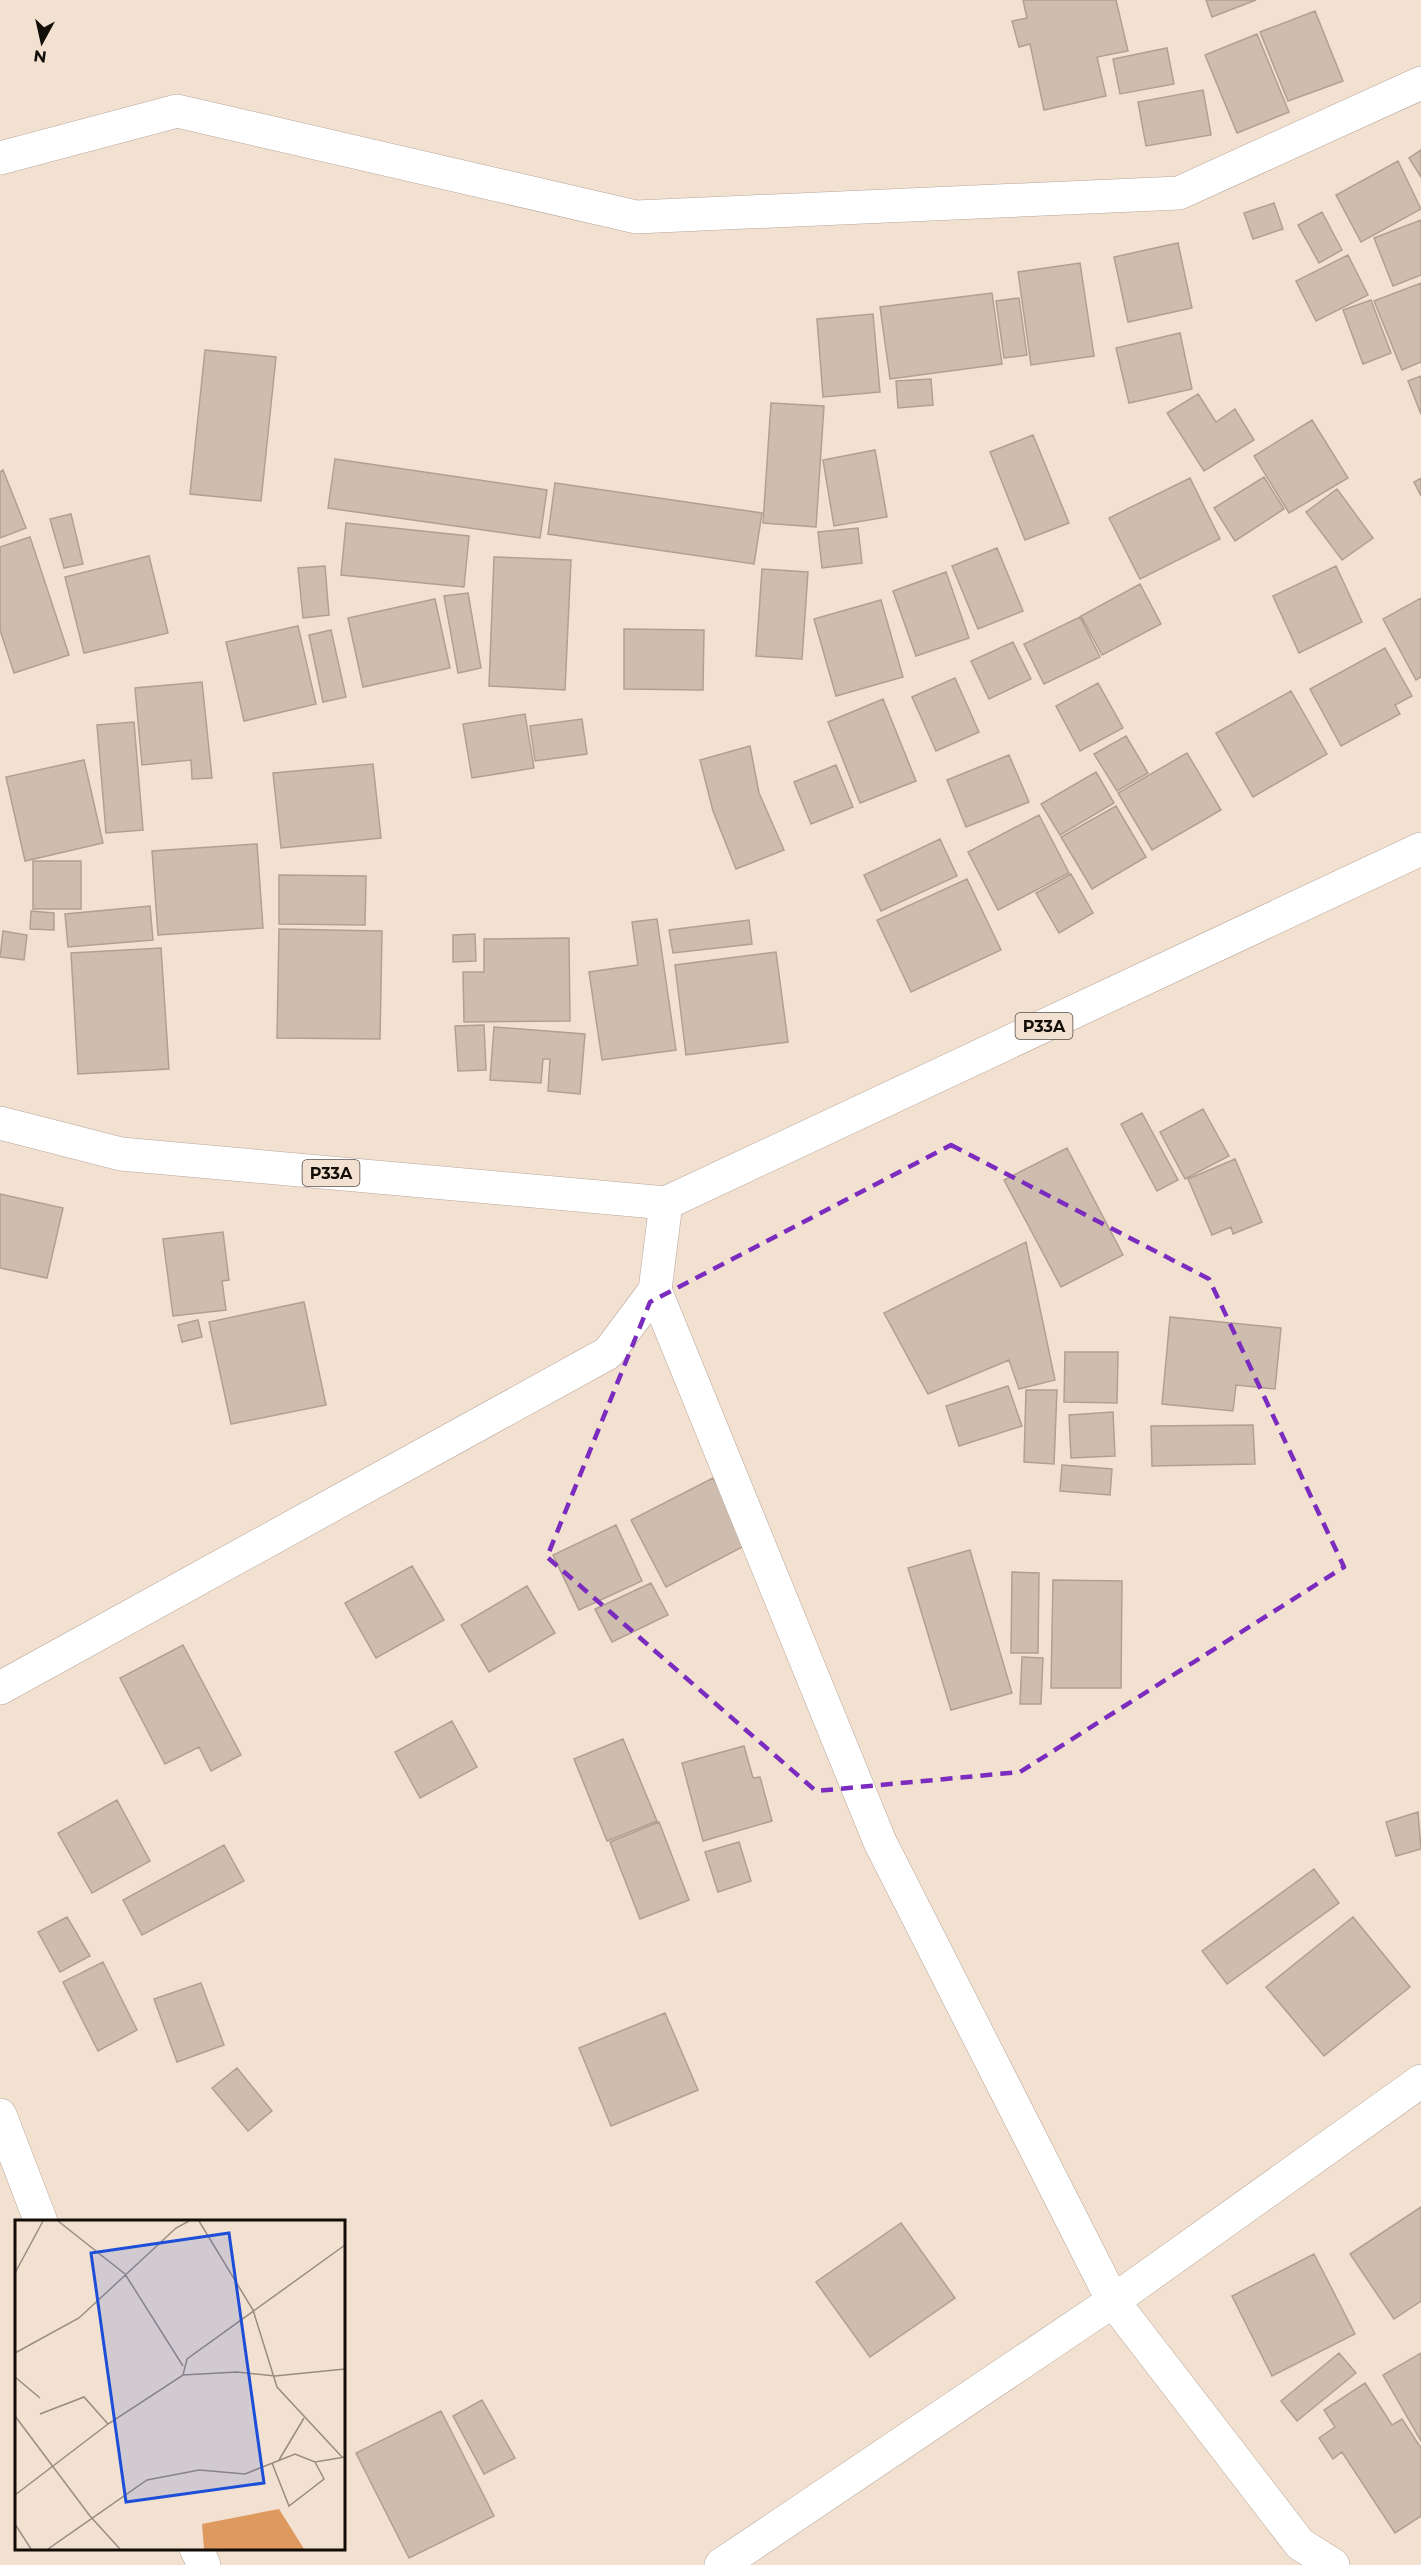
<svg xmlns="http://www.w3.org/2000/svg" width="1421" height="2565" font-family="Montserrat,sans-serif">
	<rect width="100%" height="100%" fill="#f2e0d1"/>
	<path fill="#cebcae" stroke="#b1a092" stroke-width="1.5" d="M1023,0H1116L1128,51L1097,57L1106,96L1044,110L1030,44L1019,47L1012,21L1027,18Z
		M1206,0H1256L1212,17Z
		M1315,11L1343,81L1288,101L1260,32Z
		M1257,34L1289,112L1237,133L1205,55Z
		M1167,48L1174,84L1120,94L1113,59Z
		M1203,90L1211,135L1146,146L1138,102Z
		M1421,150V177L1409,158Z
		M1398,161L1421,209L1361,242L1336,195Z
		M1274,203L1283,229L1253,239L1244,213Z
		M1322,212L1342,250L1319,263L1298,225Z
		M1421,220V275L1393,286L1374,238Z
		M1178,243L1192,308L1128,322L1114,257Z
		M1348,255L1368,295L1316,321L1296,281Z
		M1080,263L1094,356L1031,365L1018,272Z
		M1421,283V362L1402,370L1374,301Z
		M992,293L1002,364L890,379L880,307Z
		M1019,298L1027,355L1004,358L996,301Z
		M1371,300L1391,353L1363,364L1343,310Z
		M873,314L880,392L823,397L817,319Z
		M1180,333L1192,389L1129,403L1116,348Z
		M205,350L276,357L261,501L190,494Z
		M1421,376V414L1408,381Z
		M931,379L933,405L898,408L896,381Z
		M1198,394L1216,422L1235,409L1254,440L1204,471L1167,413Z
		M771,403L824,406L816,527L763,523Z
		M1312,420L1348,478L1289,513L1254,456Z
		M1033,435L1069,523L1025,540L990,452Z
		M875,450L887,517L834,526L823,460Z
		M335,459L547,490L540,538L328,508Z
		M3,470L26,528L0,538V472Z
		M1264,477L1284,509L1235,541L1214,508Z
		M1190,478L1220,539L1140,579L1109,518Z
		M1421,478V496L1414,482Z
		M555,483L762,513L754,564L548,534Z
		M1337,489L1373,538L1342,560L1306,512Z
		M71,514L83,564L64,568L50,519Z
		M346,523L469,536L464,587L341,575Z
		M858,528L862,563L822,568L818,532Z
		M30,537L69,655L14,673L0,630V547Z
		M997,548L1023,611L978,629L952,566Z
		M149,556L168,633L84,653L65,577Z
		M494,557L571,560L565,690L489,686Z
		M325,566L329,615L303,618L298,568Z
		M1336,566L1362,622L1299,653L1273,596Z
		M762,569L808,572L802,659L756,656Z
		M946,572L969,638L916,656L893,591Z
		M1140,584L1161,624L1102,655L1081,616Z
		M468,593L481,668L458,673L444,596Z
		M1421,598V677L1416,680L1383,619Z
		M435,599L450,668L363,687L348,618Z
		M881,600L903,677L836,696L814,619Z
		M1080,617L1100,657L1044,684L1024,644Z
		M298,626L316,704L244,721L226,642Z
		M624,629L704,630L703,690L624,689Z
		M331,630L346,697L323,702L309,635Z
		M1013,642L1031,679L989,699L971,661Z
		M1385,648L1412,696L1395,705L1400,714L1341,746L1310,689Z
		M955,678L979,732L936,751L912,697Z
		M202,682L212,778L192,779L191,760L142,765L135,688Z
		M1098,683L1123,728L1080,751L1056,706Z
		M1291,691L1327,754L1253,797L1216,733Z
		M883,699L916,781L860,803L828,722Z
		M525,714L534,768L472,778L463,724Z
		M582,719L587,754L535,761L530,726Z
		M134,722L143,830L106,833L97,725Z
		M1126,736L1148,773L1117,791L1094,754Z
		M750,746L759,793L784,850L736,869L713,811L700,760Z
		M1187,753L1221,810L1152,850L1118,793Z
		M1009,755L1029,802L966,827L947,780Z
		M84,760L103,843L25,861L6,777Z
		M373,764L381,838L281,848L273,773Z
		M836,765L853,807L811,824L794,782Z
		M1096,772L1114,803L1060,835L1041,804Z
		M1116,806L1146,857L1092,889L1061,837Z
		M1039,815L1069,873L998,910L968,852Z
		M940,839L957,876L881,911L864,875Z
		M257,844L263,928L158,935L152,851Z
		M33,861H81V909H33Z
		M1071,874L1093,913L1059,933L1036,893Z
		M279,875L366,876L365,925L279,924Z
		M967,879L1001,950L911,992L877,920Z
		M150,906L153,940L68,947L65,914Z
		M31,911L54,913V930L30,929Z
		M657,919L676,1050L602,1060L589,972L638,965L632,922Z
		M749,920L752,944L673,953L669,930Z
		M279,929L382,931L380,1039L277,1038Z
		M3,931L27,935L24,960L0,957Z
		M475,934L476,961L453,962V935Z
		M569,938L570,1021L464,1022L463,972H484V939Z
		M161,948L169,1069L78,1074L71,953Z
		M776,952L788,1042L686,1055L675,965Z
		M484,1025L486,1070L458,1071L455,1026Z
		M494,1027L585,1034L580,1094L548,1091L550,1059H543L541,1083L490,1080Z
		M1203,1109L1229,1156L1185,1179L1160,1132Z
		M1142,1113L1178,1180L1157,1191L1121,1124Z
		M1067,1148L1123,1255L1061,1287L1004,1180Z
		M1235,1159L1262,1222L1233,1234L1231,1227L1212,1235L1188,1179Z
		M0,1194L63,1208L47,1278L0,1268Z
		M223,1232L229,1280L222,1281L226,1310L173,1316L163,1239Z
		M1026,1242L1055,1380L1019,1389L1009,1360L928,1394L884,1313Z
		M304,1302L326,1405L231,1424L209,1322Z
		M1170,1317L1281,1328L1275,1389L1236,1385L1233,1411L1162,1404Z
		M198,1320L202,1337L182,1342L178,1325Z
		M1065,1352H1118L1117,1403L1064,1402Z
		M1008,1386L1022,1426L959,1446L946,1406Z
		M1026,1390H1057L1054,1464L1024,1462Z
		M1113,1412L1115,1456L1071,1458L1069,1415Z
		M1253,1425L1255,1464L1152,1466L1151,1426Z
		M1062,1465L1112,1469L1110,1495L1060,1491Z
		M713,1478L748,1544L666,1587L631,1520Z
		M616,1525L642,1581L579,1610L553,1555Z
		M970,1550L1012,1693L951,1710L908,1568Z
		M412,1566L444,1620L376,1658L345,1603Z
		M1012,1572L1039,1573L1038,1653H1011Z
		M1053,1580L1122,1581L1121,1688H1051Z
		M651,1583L668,1615L612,1642L595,1609Z
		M527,1586L555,1633L489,1672L461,1625Z
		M183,1645L241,1755L211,1771L199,1747L165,1764L120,1678Z
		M1022,1657L1043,1658L1041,1704H1020Z
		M452,1721L477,1767L420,1798L395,1752Z
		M623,1739L657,1821L607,1841L574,1759Z
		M744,1746L753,1778L760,1777L772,1821L703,1841L682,1763Z
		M117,1800L150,1861L92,1893L58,1833Z
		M1418,1812L1421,1849L1396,1856L1386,1822Z
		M659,1822L689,1900L640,1919L610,1842Z
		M739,1842L751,1881L718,1892L705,1852Z
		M224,1845L244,1881L142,1935L123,1900Z
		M1314,1869L1339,1903L1227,1984L1202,1951Z
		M67,1917L90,1956L60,1972L38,1932Z
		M1353,1917L1410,1987L1324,2056L1266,1987Z
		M103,1962L137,2030L98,2051L63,1982Z
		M201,1983L224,2045L177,2062L154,1999Z
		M665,2013L698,2090L611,2126L579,2048Z
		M237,2068L272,2111L248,2131L212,2088Z
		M1421,2207V2301L1394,2319L1350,2254Z
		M901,2223L955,2298L870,2357L816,2282Z
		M1314,2254L1355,2334L1272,2376L1232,2296Z
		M1339,2353L1356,2373L1297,2421L1281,2401Z
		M1421,2353V2441L1383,2375Z
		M1365,2383L1392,2425L1402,2419L1421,2448V2516L1395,2533L1342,2452L1333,2459L1319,2438L1335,2427L1324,2410Z
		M482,2400L515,2458L484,2474L453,2416Z
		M441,2411L494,2516L409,2558L356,2453Z"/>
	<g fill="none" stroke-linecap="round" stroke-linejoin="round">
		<g stroke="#b8a699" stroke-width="34">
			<path id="street" d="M0,158L177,111L636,217L1179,193L1421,83
				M655,1290L880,1842L1113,2301L1300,2544L1333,2565
				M0,2115L41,2222
				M196,2548L204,2565
				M721,2565L1113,2301L1421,2081"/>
		</g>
		<g stroke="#b8a699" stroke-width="34">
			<path id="secondary" d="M0,1688L608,1353L655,1290L666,1203"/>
		</g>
		<g stroke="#b8a699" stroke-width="34">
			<path id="primary" d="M0,1123L121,1154L666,1203L1421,849"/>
		</g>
		<use href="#street" stroke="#fff" stroke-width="33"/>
		<use href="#secondary" stroke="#fff" stroke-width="33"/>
		<use href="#primary" stroke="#fff" stroke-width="33"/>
	</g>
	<path fill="none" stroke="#7b2cbf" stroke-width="4.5" stroke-dasharray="12 8" stroke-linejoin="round" d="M951,1145L1209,1279L1344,1567L1020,1772L816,1791L547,1557L650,1302Z"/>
	<g text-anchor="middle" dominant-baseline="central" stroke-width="4.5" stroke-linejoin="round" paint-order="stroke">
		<g fill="#f2e0d1" stroke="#564c44" stroke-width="1.5">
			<rect x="1015.5" y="1013" width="57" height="26" rx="4.5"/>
			<rect x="302.5" y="1160" width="57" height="26" rx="4.5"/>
		</g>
		<g font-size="16" font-weight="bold" fill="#130d08">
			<text x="1044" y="1026">P33A</text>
			<text x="331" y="1173">P33A</text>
		</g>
	</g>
	<g transform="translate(15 2220)">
		<rect width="330" height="330" fill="#f2e0d1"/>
		<path d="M264,289L289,329H189L187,304Z" fill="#dd995e"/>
		<path fill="none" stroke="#998c81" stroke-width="1.5" d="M43,1L110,54L168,146M184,1L238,90L262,167L327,237M0,53L28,1M0,133L64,98L161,8L174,1M168,155L172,139L330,25M0,157L25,178M25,194L69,177L93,204M0,196L75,296L105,329M264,240L289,198M257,243L274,286L309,259L300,242M0,275L93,204L168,155L222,152L260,156L330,149M0,304L16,329M33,329L132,260L184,250L230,254L280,234L300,242L330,237"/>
		<path fill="#1d4ed8" fill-opacity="0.15" stroke="#1d4ed8" stroke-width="3" d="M214,13L249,263L111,282L76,33Z"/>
		<rect width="330" height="330" fill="none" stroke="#130d08" stroke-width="3"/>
	</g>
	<g transform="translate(42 42) rotate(188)" stroke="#f2e0d1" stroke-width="4.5" paint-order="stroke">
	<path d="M0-4.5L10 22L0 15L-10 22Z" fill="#130d08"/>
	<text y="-9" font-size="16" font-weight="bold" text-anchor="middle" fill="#130d08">N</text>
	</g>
</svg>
